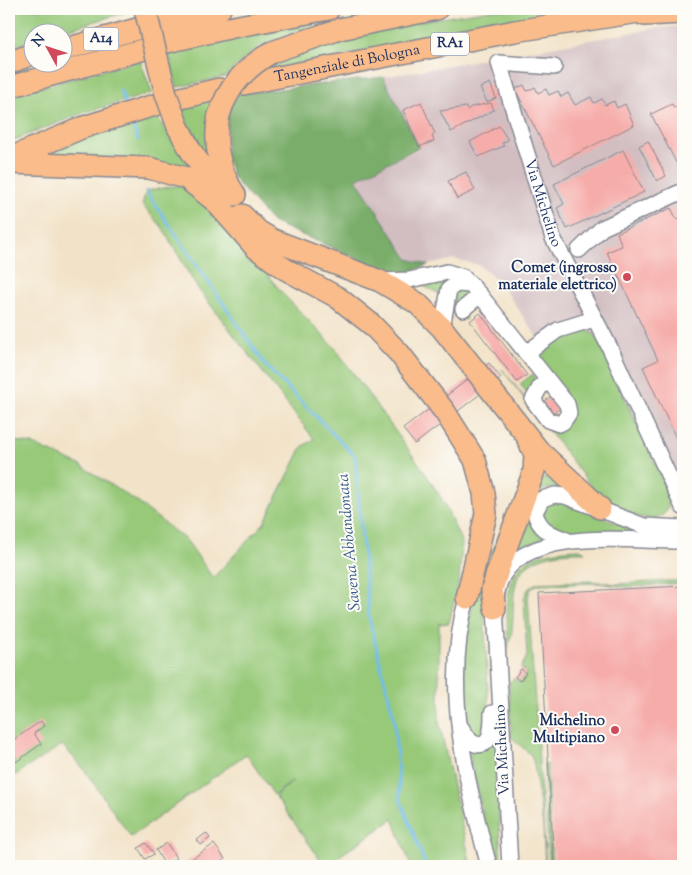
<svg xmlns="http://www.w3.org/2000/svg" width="692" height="875" font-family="'Sorts Mill Goudy',serif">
	<rect width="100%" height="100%" fill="#fdfcf7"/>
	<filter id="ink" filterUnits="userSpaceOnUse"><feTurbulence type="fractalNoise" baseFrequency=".02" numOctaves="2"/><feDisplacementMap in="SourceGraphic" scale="10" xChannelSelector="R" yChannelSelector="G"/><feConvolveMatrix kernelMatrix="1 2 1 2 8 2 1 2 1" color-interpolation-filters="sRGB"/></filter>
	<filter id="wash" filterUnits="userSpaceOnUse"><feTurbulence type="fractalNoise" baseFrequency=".0096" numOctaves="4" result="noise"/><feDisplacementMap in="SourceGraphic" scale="20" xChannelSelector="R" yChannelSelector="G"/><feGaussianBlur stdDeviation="1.12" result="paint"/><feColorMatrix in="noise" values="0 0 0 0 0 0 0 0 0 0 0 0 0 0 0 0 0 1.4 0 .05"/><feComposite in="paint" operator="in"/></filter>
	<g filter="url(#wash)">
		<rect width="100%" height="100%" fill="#f2e2c7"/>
		<path fill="#d2bec1" d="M683,26V504L671,497L660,508L572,388L499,281L479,265L454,259L428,265L408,259L356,178L419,149L383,77L657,28Z"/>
		<path fill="#97c979" stroke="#597c6c" d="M9,9H123V13L59,32H32V40L9,48Z
			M497,9H593L260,71L300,48L358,31Z
			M343,15L294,32L256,48L225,77L177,87L168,50Z
			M140,60L152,93L83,113L9,142V96Z
			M215,97C205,129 205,139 214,171L193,139L180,106Z
			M155,114L196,174L43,154Z
			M180,185L205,201L235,234L283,294L335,348L424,471L443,501L462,543L459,580L449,623L439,624V722L471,866H411L393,819L325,866L275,796L293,781L274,795L246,754L131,837L83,768L62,745L9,779V440L32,444L80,465L136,501L187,541L213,578L264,523L302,447L314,439L196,286L162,227L142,205L146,191Z
			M455,277L442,295L417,283Z
			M458,287L471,293L456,305L466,319L464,320L452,305Z
			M587,330L595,335L663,481C663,489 671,497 668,507C660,534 609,506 597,494L502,369L531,406L569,421L536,353C550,340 567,331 587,330Z
			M533,374L536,380L528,394L520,384Z
			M544,478L567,490C558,490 549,487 540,491C517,502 529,527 544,538L510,552C513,537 530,482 544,478Z
			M560,501L640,532V533C624,538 563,533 547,526L540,510L542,506Z
			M502,528L483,588L489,715L485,736L475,738C466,724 466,711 465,695C460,628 476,587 502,528Z
			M580,549L585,552C561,551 523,555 516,583C512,597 514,614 512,629C512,635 509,641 508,648C506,585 503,551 580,549Z
			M683,580V583L627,587L599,583L536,585L530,590L528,597L546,866H545L543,826L534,764L531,755L511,737L509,683L514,678L519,682L527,673L521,668L527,656L524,599L528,589L536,583L589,581L617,584Z
			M494,743L496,745L501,866H494L468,748Z
			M544,764H547L552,866H549Z"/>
		<path fill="#79ad69" stroke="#4a6e64" d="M383,77L419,147L356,179L408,259L428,265L403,274L363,261L272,222L234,179L226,156L228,113L236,94Z"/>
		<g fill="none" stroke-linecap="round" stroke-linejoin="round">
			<path stroke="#71bcea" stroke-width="3" d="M120,90L125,103
				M132,122L138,140
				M146,191L266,366L355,456L369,618L394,718L400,799L426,866"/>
		</g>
		<g id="blocks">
			<path fill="#f6adaa" d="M490,83L496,98L487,102L480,88Z
				M524,85L527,91L535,87L538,93L546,89L549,95L558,91L561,97L568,93L575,105L591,97L594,103L602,99L605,105L614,101L617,108L625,104L634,125L554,165L515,89Z
				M683,101V171L681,172L651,114L672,104L674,108Z
				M421,102L435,134L432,136L434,141L419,147L403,110Z
				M491,103L494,110L451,132L440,111L466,107L467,110L471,107Z
				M499,126L508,140L502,143L504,146L478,157L470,142Z
				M648,141L666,176L657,181L639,146Z
				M623,150L644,192L567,229L557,208L564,204L554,184Z
				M466,172L475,190L457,199L448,181Z
				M671,208L677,220L683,217V453L643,367L658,360L607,252L622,246L617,233Z
				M480,313L527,375L517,382L470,321Z
				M489,363L501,378L415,444L403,429Z
				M554,394L563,406L550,416L541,404Z
				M683,586V866H554L539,593Z
				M521,669L526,673L520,681L515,677Z
				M41,721L44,726L34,733L41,744L16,762L9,751V743Z
				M206,833L210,838L201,845L197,840Z
				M146,843L154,854L145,859L138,848Z
				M167,843L176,858L165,865L156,850Z
				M214,844L225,859L215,866H186L184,864Z"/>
		</g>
	</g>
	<g filter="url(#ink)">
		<use href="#blocks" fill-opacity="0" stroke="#868892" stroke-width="1"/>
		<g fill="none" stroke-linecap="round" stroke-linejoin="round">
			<g stroke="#868892" stroke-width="18">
				<g id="minor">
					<path id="s1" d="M554,67L499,63L553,238L610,348L683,507"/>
					<path d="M579,250L602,228L683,191"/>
					<path d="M381,281L409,280L447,272L463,277L480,295L567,404L569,413L563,422L559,424L548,420L533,400L540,387L547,381"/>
					<path d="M463,309L480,295"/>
					<path d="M442,328L449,289L457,284L472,285"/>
					<path d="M526,353L558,330L594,319"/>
					<path d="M567,540C552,535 538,529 535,512L542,499L555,495L565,496L644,526L683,528"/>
					<path d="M467,598C442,686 466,780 489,866"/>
					<path d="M460,726L471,742C492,753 492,727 492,713"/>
					<path d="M510,866L495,608C496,597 497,585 503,575C532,526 634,542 683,541"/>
				</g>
			</g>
			<g stroke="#868892" stroke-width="24">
				<g id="highway">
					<path d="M644,15L683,13"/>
					<path d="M162,23L220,9"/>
					<path d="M167,42L233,27L329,9"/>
					<path d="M62,50L140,28"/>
					<path d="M272,52L340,29L437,9"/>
					<path d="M9,63L32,54"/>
					<path id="s2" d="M243,84L515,31L658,9"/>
					<path d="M9,87L145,49"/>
					<path d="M181,98L219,89"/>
					<path d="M219,115C213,144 219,170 235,195"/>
					<path d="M178,127L191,151L224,198"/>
					<path d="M17,155L84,127L161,103"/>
					<path d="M9,163L149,168L186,178L215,201L256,248L285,269L337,297L371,324L399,353L445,412L475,460L484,493L486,514L467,598"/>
					<path d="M242,215L258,231L273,240L380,281L417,303L442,328L539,451L600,508"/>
					<path d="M495,608L492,590L498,570L534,471L535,454L528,440"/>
				</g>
			</g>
			<use href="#minor" stroke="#fff" stroke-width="15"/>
			<use href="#highway" stroke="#f9bc8a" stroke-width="21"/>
			<g stroke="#868892" stroke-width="24" stroke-linecap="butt">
				<path id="highway-bridge" d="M145,9L166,94L178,127
					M219,115C228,86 246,67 272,52"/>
			</g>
			<use href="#highway-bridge" stroke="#f9bc8a" stroke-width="21"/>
		</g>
	</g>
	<g fill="#d1495b" stroke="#fdfcf7" stroke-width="2">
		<circle cx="627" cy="277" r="5"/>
		<circle cx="615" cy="730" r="5"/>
	</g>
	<g text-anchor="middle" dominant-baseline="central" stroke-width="4" stroke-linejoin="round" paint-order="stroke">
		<g fill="#fdfcf7" stroke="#5f6c8c" stroke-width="1">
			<rect x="83.5" y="27.5" width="35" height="23" rx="4"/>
			<rect x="431" y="32.5" width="38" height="23" rx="4"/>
		</g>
		<g font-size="14" font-weight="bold" fill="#1b2f5e">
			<text x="101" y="39">A14</text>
			<text x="450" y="44">RA1</text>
		</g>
		<g font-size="15" fill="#1b2f5e" stroke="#fdfcf7">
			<text stroke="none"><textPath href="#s2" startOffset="106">Tangenziale di Bologna</textPath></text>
			<text stroke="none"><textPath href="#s1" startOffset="202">Via Michelino</textPath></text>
			<text transform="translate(503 750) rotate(-93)">Via Michelino</text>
		</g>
		<g font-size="15" font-weight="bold" fill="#1b2f5e" stroke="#fdfcf7" text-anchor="end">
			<text x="617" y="268">Comet (ingrosso<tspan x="617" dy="17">materiale elettrico)</tspan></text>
			<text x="605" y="721">Michelino<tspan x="605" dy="17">Multipiano</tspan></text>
		</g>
		<g font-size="16" font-style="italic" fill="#355988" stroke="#fdfcf7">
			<text transform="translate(350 542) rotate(-95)">Savena Abbandonata</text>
		</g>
	</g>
	<rect width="692" height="875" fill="none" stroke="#fdfcf7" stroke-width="30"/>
	<g transform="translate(48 48) rotate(310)"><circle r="24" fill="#fdfcf7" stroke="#a3aaba"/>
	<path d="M0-4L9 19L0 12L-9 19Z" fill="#d1495b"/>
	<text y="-8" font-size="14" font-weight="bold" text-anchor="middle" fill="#1b2f5e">N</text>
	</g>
</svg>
